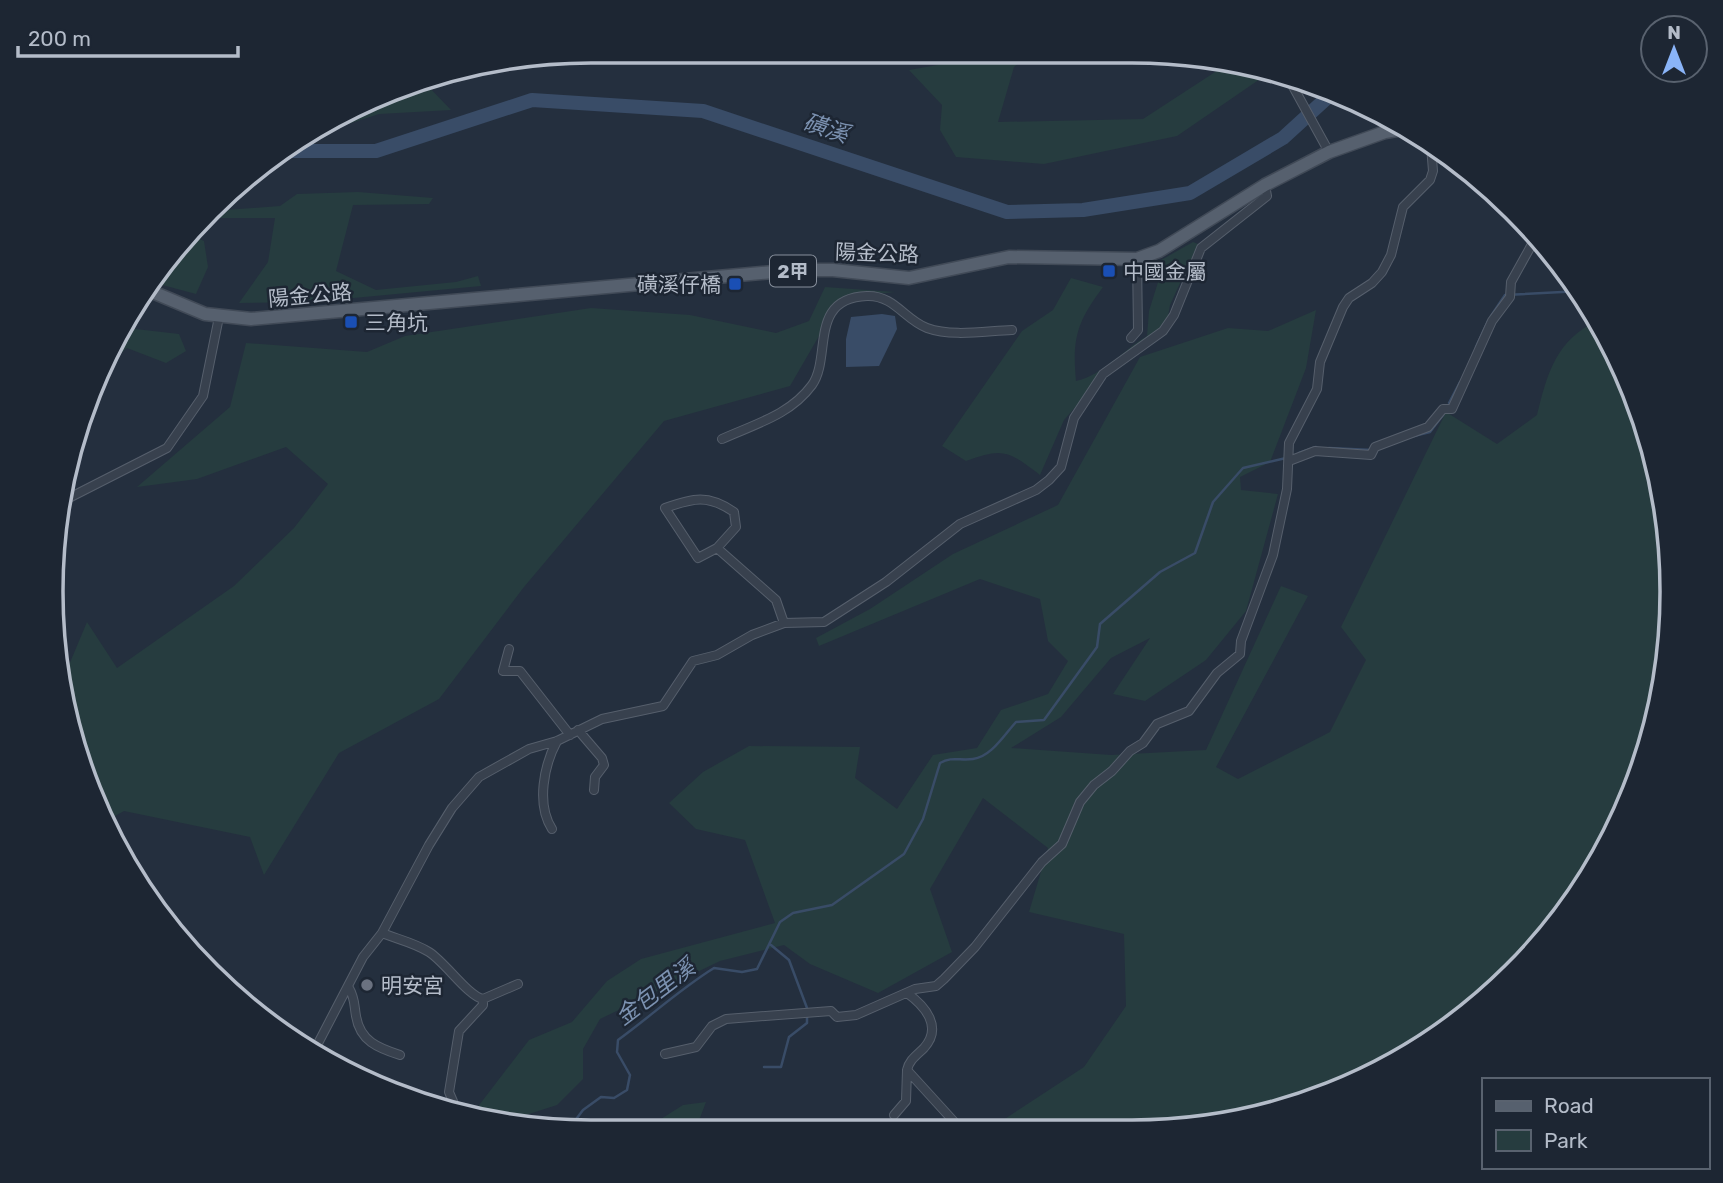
<svg xmlns="http://www.w3.org/2000/svg" width="1723" height="1183" font-family="Rubik,'Noto Sans TC',sans-serif">
	<rect width="100%" height="100%" fill="#242f3e"/>
	<path fill="#263c3f" d="M983,57L1024,58L1014,67L998,122L1143,119L1232,61L1264,72L1263,77L1177,136L1044,164L956,157L940,130L942,105L909,70Z
		M424,82L451,110L379,114L336,128L318,130Z
		M358,192L433,198L429,204L353,205L336,271L376,290L456,282L478,276L481,286L311,302L239,303L268,262L275,218H204L212,211L280,206L297,194Z
		M187,233L204,241L208,267L196,294L155,283Z
		M1193,242L1198,244L1170,305L1167,322L1093,387L1064,420L1040,475C1008,451 1004,447 966,461L942,446L1022,331L1053,310L1071,278L1103,287C1077,322 1072,338 1076,381C1103,375 1123,350 1147,336L1149,311L1159,279L1147,274V268Z
		M825,287L895,292L841,298L790,386L664,421L524,587L439,699L339,753L264,875L250,837L124,811L104,822L61,697V684L87,622L117,668L234,586L294,528L328,484L286,447L197,479L137,487L230,407L246,343L367,352L405,336L591,308L690,315L776,333L809,321Z
		M1316,310L1306,368L1270,462L1240,477L1241,490L1278,494L1246,611L1206,660L1145,701L1113,694L1150,638L1111,658L1061,717L1011,748L1111,755L1206,750L1281,586L1308,596L1216,767L1238,779L1330,732L1366,660L1341,627L1446,412L1497,444L1537,415C1547,374 1556,340 1597,321L1631,385L1662,486L1672,592L1662,697L1631,799L1581,892L1514,974L1371,1076L1237,1122L994,1126L1084,1067L1126,1006L1124,934L1029,912L1048,848L983,798L930,889L952,952L878,993L810,964L784,945L720,961L600,1019L583,1049V1079L557,1105L501,1123L470,1117L529,1040L572,1022L607,981L641,959L775,923L745,840L696,829L669,803L703,772L749,746L860,747L855,778L897,809L933,755L977,748L1001,710L1048,694L1068,661L1048,641L1040,599L980,579L819,646L816,638L870,609L953,554L1058,505L1140,357L1228,328L1268,331Z
		M127,328L179,334L186,351L166,363L127,348L100,371Z
		M706,1102L695,1131H642L683,1105Z"/>
	<path fill="#394c67" d="M882,314L895,316L897,329L879,366L846,367V339L851,317Z"/>
	<g fill="none" stroke-linecap="round" stroke-linejoin="round">
		<path stroke="#394c67" stroke-width="2.5" d="M1491,316L1505,295L1581,291
			M1476,347L1488,321
			M1449,403L1460,382
			M1414,436L1430,432L1443,415
			M1329,448L1372,450
			M1299,453L1316,447
			M764,1067H781L789,1037L807,1023V1008L789,960L771,945
			M522,1125L529,1123L543,1127
			M568,1130L583,1110L601,1097L614,1098L627,1090L630,1075L617,1052L618,1040C651,1016 680,989 714,968L742,972L757,969L780,922L793,913L832,905L904,854L923,819L940,763C952,756 960,761 973,759C991,757 1004,735 1016,722L1044,720L1097,647L1100,624L1160,572L1195,553L1213,502L1243,468L1286,458"/>
		<path stroke="#394c67" stroke-width="14" d="M281,151H376L532,100L703,111L1007,212L1083,210L1190,193L1283,138L1329,96"/>
		<g stroke="#565f6c" stroke-width="10">
			<path id="minor" d="M1290,81L1329,152
				M1131,338L1138,330L1137,259
				M722,439C755,424 790,415 812,385C832,357 808,298 867,296C894,295 905,320 927,328C952,337 985,331 1012,330
				M1289,461L1315,451L1371,455L1375,447L1428,427L1443,409H1452L1492,321L1510,297L1511,282L1536,237
				M61,502L167,448L203,396L219,317
				M717,548L736,527L734,512C708,494 693,498 665,508L698,558L717,548L776,600L784,623
				M509,649L503,671H520L570,735
				M578,730L602,758L604,765L595,777L594,790
				M552,829C536,804 544,765 557,741
				M382,933C397,939 415,943 429,952C445,962 468,996 483,999V1005L459,1031L449,1092L458,1113
				M349,988C355,998 354,1005 356,1016C360,1041 378,1048 400,1055
				M907,993C925,1006 943,1027 924,1048C917,1055 909,1060 907,1070L958,1126
				M483,999L518,984
				M313,1053L363,957L382,933L429,845L452,808L479,777L529,749L557,741L602,719L663,706L693,661L717,655L752,635L784,623L824,622L886,582L960,524L1036,490L1049,480L1061,467L1074,418L1103,374L1163,331L1174,315L1201,248L1267,196L1265,185
				M665,1054L696,1047L712,1026L726,1019L831,1011L837,1017L856,1015L915,989L936,986L944,979L975,947L1042,862L1062,844L1080,802L1094,785L1112,771L1130,751L1143,743L1157,724L1189,711L1217,673L1240,654L1241,641L1273,555L1287,489L1289,443L1317,389L1320,362L1343,307L1349,298L1372,283L1382,272L1391,255L1403,207L1430,180L1433,171L1431,146
				M894,1115L906,1101L907,1070"/>
		</g>
		<g stroke="#414a57" stroke-width="15">
			<path id="primary" d="M150,291L205,314L251,319L795,270H833L909,278L1009,257L1137,259L1159,251L1265,185L1329,152L1385,132L1408,128"/>
		</g>
		<use href="#minor" stroke="#38414e" stroke-width="8"/>
		<use href="#primary" stroke="#56606e" stroke-width="12"/>
	</g>
	<g fill="#1a4fb4" stroke="#1d2633" stroke-width="2.5">
		<rect x="1102" y="264" width="14" height="14" rx="3.5"/>
		<rect x="728" y="277" width="14" height="14" rx="3.5"/>
		<rect x="344" y="315" width="14" height="14" rx="3.5"/>
	</g>
	<circle fill="#6b7280" stroke="#1d2633" stroke-width="2.5" cx="367" cy="985" r="7"/>
	<g text-anchor="middle" dominant-baseline="central" stroke-width="5" stroke-linejoin="round" paint-order="stroke">
		<rect fill="#1d2633" stroke="#878f9c" stroke-width="2" x="770" y="255.5" width="46" height="31" rx="5"/>
		<g font-size="19" font-weight="bold" fill="#b4bcc9">
			<text x="793" y="271">2甲</text>
		</g>
		<g font-size="21" fill="#b4bcc9" stroke="#1d2633">
			<text transform="translate(877 253) rotate(2)">陽金公路</text>
			<text transform="translate(310 295) rotate(-5)">陽金公路</text>
		</g>
		<g font-size="21" fill="#b4bcc9" stroke="#1d2633" text-anchor="start">
			<text x="1123" y="271">中國金屬</text>
			<text x="721" y="284" text-anchor="end">磺溪仔橋</text>
			<text x="365" y="322">三角坑</text>
			<text x="381" y="985">明安宮</text>
		</g>
		<g font-size="23" font-style="italic" fill="#7c92b1" stroke="#1d2633">
			<text transform="translate(826 128) rotate(18)">磺溪</text>
			<text transform="translate(655 992) rotate(-37)">金包里溪</text>
		</g>
	</g>
	<path d="M0 0H1723V1183H0ZM591 63H1132A528 528 0 0 1 1660 591V592A528 528 0 0 1 1132 1120H591A528 528 0 0 1 63 592V591A528 528 0 0 1 591 63Z" fill="#1d2633" fill-rule="evenodd"/>
	<path fill="none" stroke="#b4bcc9" stroke-width="3.5" d="M591 63H1132A528 528 0 0 1 1660 591V592A528 528 0 0 1 1132 1120H591A528 528 0 0 1 63 592V591A528 528 0 0 1 591 63Z"/>
	<rect x="1482" y="1078" width="228" height="91" fill="#1d2633" stroke="#59626f" stroke-width="2"/>
	<rect x="1496" y="1101" width="35" height="10" fill="#56606e" stroke="#59626f" stroke-width="2"/>
	<text x="1544" y="1113" font-size="21" fill="#b4bcc9">Road</text>
	<rect x="1496" y="1130" width="35" height="21" fill="#263c3f" stroke="#59626f" stroke-width="2"/>
	<text x="1544" y="1148" font-size="21" fill="#b4bcc9">Park</text>
	<g transform="translate(1674 49)"><circle r="33" fill="#1d2633" stroke="#59626f" stroke-width="2"/>
	<path d="M0-5L12 26L0 18L-12 26Z" fill="#8ab4f8"/>
	<text y="-10" font-size="19" font-weight="bold" text-anchor="middle" fill="#b4bcc9">N</text>
	</g>
	<path d="M18 46v10h220v-10" fill="none" stroke="#b4bcc9" stroke-width="3.5"/>
	<text x="28" y="46" font-size="21" fill="#b4bcc9" stroke="#1d2633" stroke-width="5" paint-order="stroke">200 m</text>
</svg>
